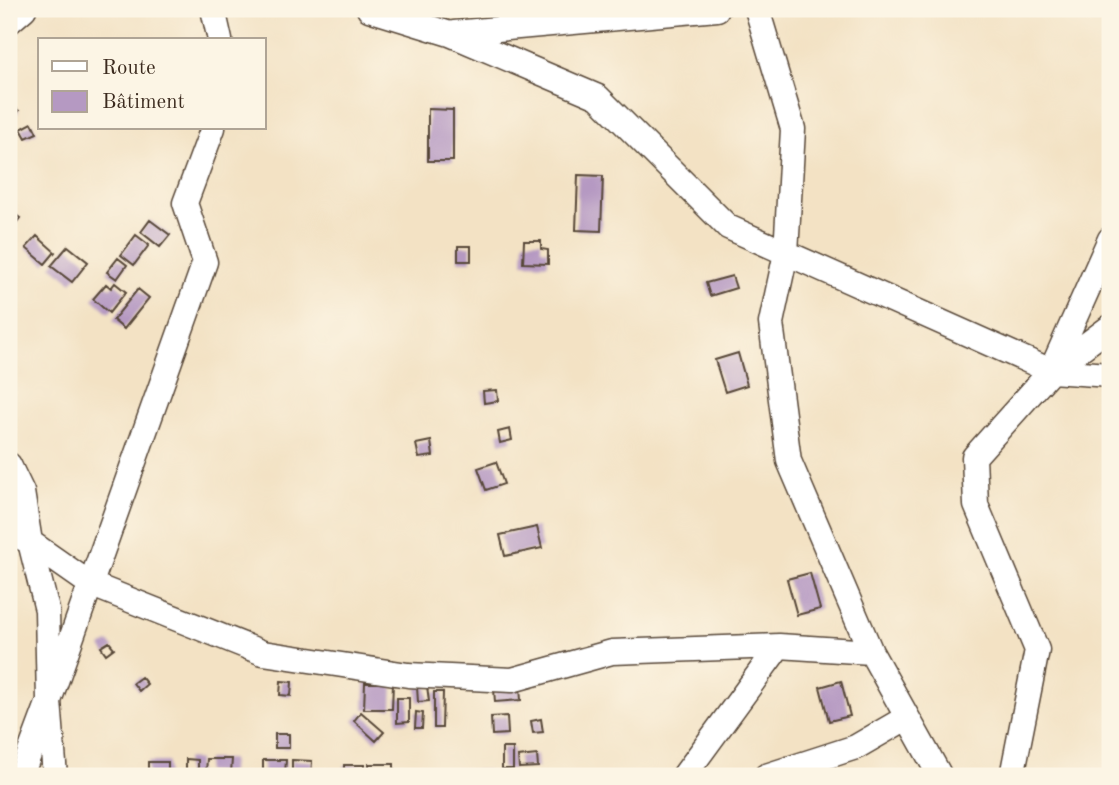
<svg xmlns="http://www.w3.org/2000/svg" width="1119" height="785" font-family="'Old Standard TT',serif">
	<rect width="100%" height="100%" fill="#fcf5e5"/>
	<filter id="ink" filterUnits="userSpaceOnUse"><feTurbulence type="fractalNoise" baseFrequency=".0143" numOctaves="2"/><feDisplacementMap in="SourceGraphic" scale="14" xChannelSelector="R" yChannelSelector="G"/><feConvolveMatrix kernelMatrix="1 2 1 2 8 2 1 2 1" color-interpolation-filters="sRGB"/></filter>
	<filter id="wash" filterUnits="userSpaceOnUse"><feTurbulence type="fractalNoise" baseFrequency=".00686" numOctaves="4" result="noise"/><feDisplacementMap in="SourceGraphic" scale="28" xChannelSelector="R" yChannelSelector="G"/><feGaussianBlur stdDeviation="1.57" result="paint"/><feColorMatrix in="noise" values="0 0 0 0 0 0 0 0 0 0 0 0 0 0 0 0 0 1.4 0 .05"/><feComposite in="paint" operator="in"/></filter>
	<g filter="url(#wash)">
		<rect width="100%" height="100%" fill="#f3e2c4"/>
		<g id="blocks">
			<path fill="#b599c2" d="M9,103L19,111L9,123Z
				M428,109L453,110V161H428Z
				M32,123L37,133L26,138L21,129Z
				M578,175L603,176L601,231L576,230Z
				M9,210L20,218L13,227L9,224Z
				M150,220L170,235L160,247L141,232Z
				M136,235L149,245L134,265L121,255Z
				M37,236L55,252L45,264L26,248Z
				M524,241H541V249L548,250V264L523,263Z
				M68,246L88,262L72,282L51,266Z
				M458,246H471V261H458Z
				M118,258L127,265L117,279L107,272Z
				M732,276L736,288L710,296L706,283Z
				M115,283L126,292L109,313L93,299L106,284L111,288Z
				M138,289L149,298L124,329L113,320Z
				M738,353L747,385L725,392L715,360Z
				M497,390L498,401L484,403L483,391Z
				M510,429L512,440L500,443L498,432Z
				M431,441L433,456L419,458L416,444Z
				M496,462L504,484L486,490L478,468Z
				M537,527L542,548L505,556L500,535Z
				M810,573L820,609L797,615L787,579Z
				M109,642L114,648L106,654L101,647Z
				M141,677L147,684L139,691L133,683Z
				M281,681L292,682L291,696L280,695Z
				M841,681L850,716L829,721L820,687Z
				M365,683H393L392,709H364Z
				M427,686L429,701L418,702L417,687Z
				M520,688L521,700L495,702L494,689Z
				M434,692H443L442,728H434Z
				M397,698H409V722L397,723Z
				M361,712L384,732L376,741L354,721Z
				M416,712L423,713L422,728H415Z
				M507,716L508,734L492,735L491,717Z
				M541,719L543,732L533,733L531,721Z
				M275,734H289V748H275Z
				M502,748H513V769H502Z
				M537,755L538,767L519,768L518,757Z
				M186,759L198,760V776H186Z
				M207,759H232L231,773L206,772Z
				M263,760H286L285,773H263Z
				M292,760L312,761L311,776H292Z
				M148,762H168V776H148Z
				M369,764H394V776H369Z
				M344,765H364V776H344Z
				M453,770H488V776H453Z"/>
		</g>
	</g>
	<g filter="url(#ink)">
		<use href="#blocks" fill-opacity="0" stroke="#574637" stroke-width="2"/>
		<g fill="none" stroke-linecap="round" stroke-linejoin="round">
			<g stroke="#574637" stroke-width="27">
				<path id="minor" d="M213,9L220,40
					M369,9L450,34L598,97L728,227L1051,371L1110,327
					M757,9L793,129L786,253L771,323L789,461L871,652L940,776
					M9,22L24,9
					M454,33L717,9
					M1051,371L1110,375
					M9,465L22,492L30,542L47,610L49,701L55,776
					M9,531L30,542L90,584L263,653L408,675L512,680L612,652L779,646L871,652
					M19,776L24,768L49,701L205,262L185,203L213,128
					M684,776L779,646
					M766,776L856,747L906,718
					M1012,776L1037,650L976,505L974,457L1051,371L1110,239"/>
			</g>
			<use href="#minor" stroke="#fff" stroke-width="24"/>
		</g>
	</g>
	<rect width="1119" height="785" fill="none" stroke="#fcf5e5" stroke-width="35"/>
	<rect x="38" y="38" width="228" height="91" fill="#fcf5e5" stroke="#afa495" stroke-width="2"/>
	<rect x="52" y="61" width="35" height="10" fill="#ffffff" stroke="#afa495" stroke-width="2"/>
	<text x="102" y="74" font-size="21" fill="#3b2a1e">Route</text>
	<rect x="52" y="91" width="35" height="21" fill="#b599c2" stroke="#afa495" stroke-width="2"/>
	<text x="102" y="108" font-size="21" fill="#3b2a1e">Bâtiment</text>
</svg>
